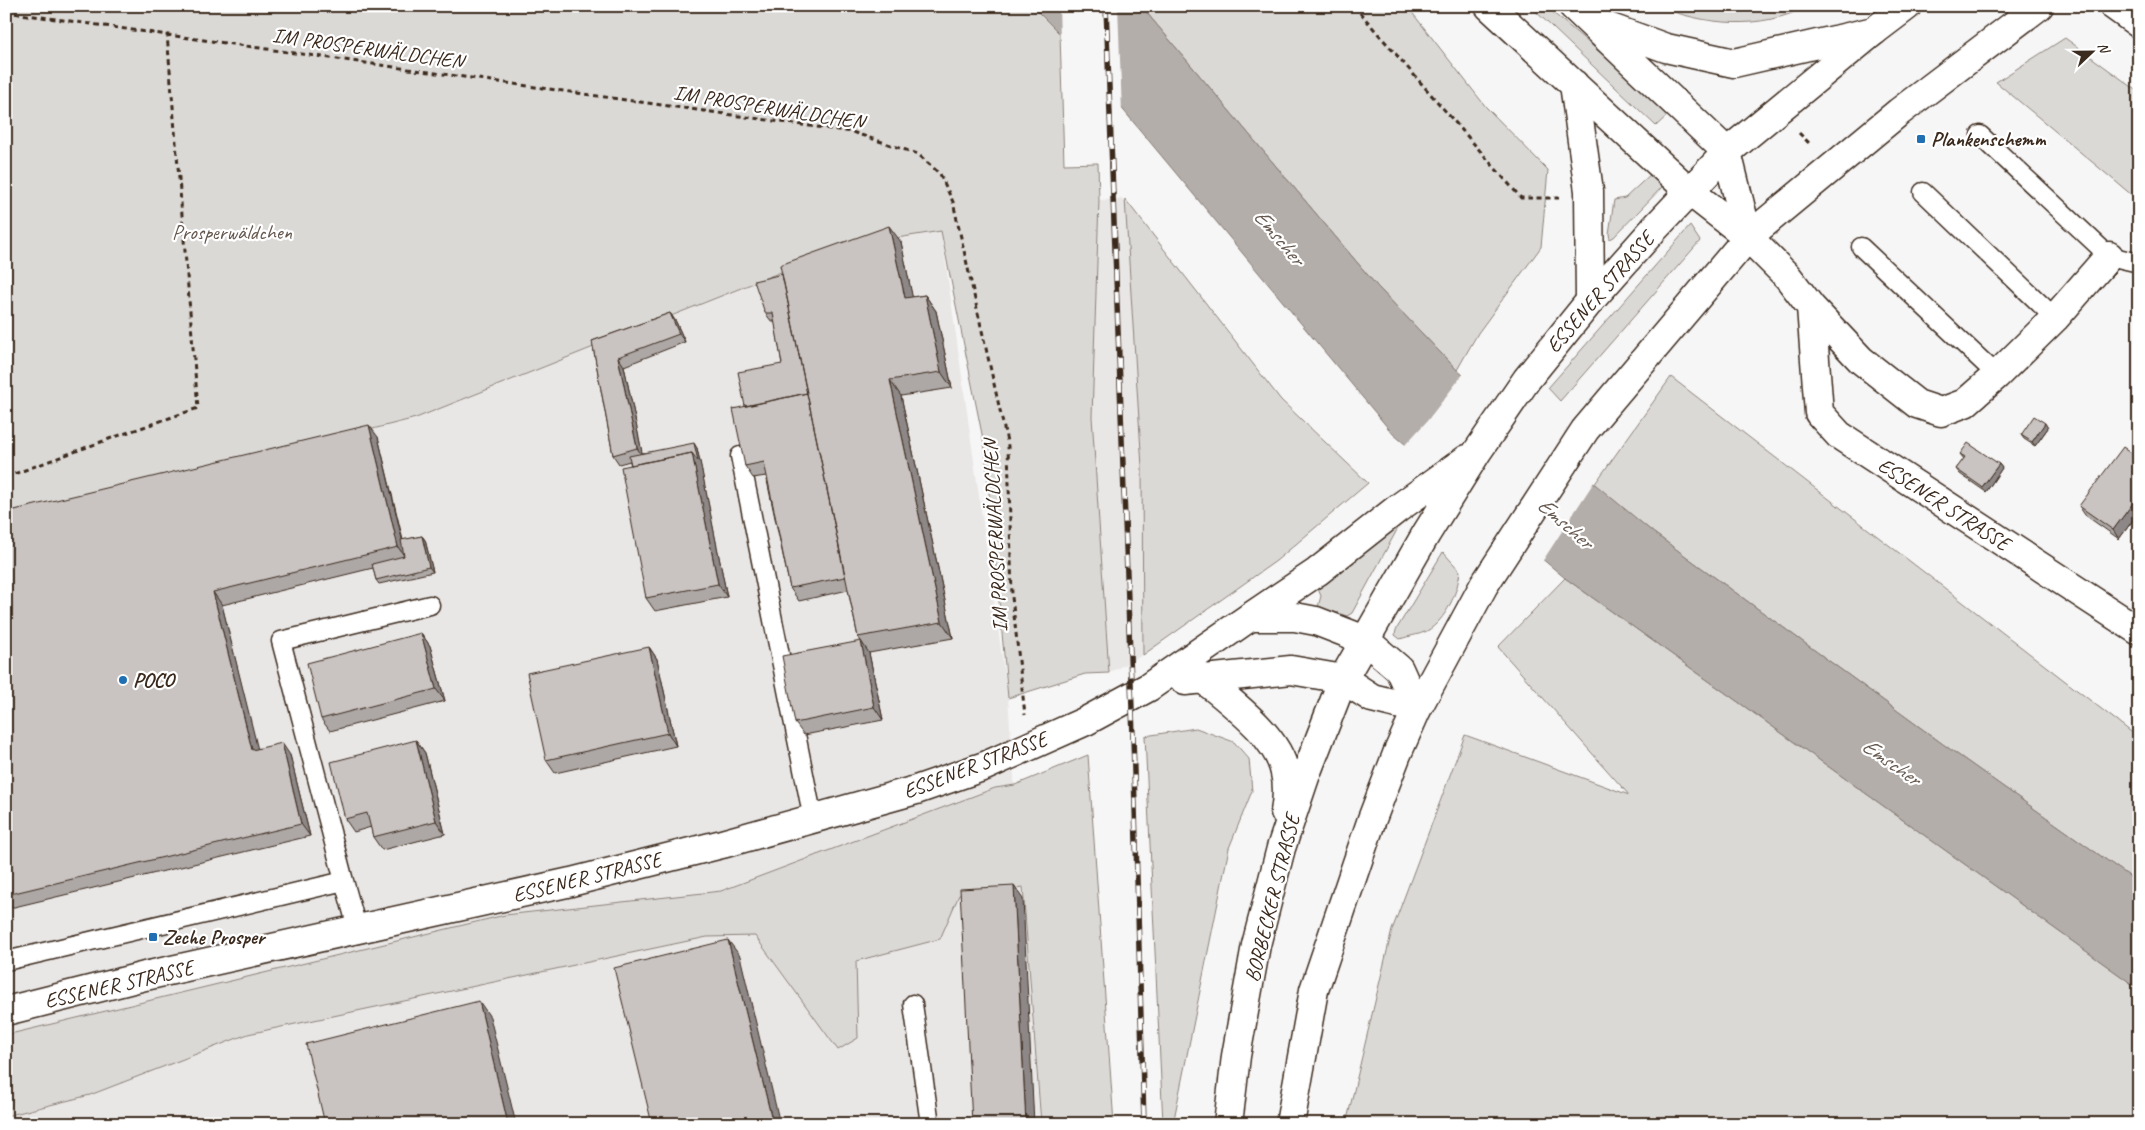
<svg xmlns="http://www.w3.org/2000/svg" width="2145" height="1130" font-family="Caveat,sans-serif">
	<rect width="100%" height="100%" fill="#f7f6f6"/>
	<filter id="ink" filterUnits="userSpaceOnUse"><feTurbulence type="fractalNoise" baseFrequency=".02" numOctaves="2"/><feDisplacementMap in="SourceGraphic" scale="10" xChannelSelector="R" yChannelSelector="G"/><feConvolveMatrix kernelMatrix="1 2 1 2 8 2 1 2 1" color-interpolation-filters="sRGB"/></filter>
	<g filter="url(#ink)">
		<path fill="#e9e7e6" d="M1125,199L1142,467L1143,655L1109,673L1092,417L1099,200Z
			M941,230L1008,698L1040,1124H6V522L416,418L846,246Z"/>
		<path fill="#dbd9d6" stroke="#8b827a" d="M6,6H1032L1060,34L1064,164L1098,163L1099,200L1092,417L1109,673L1085,674L1008,698L985,449L941,231L846,246L416,418L6,522Z
			M1141,6H1407L1486,107L1548,170L1541,247L1478,333L1457,370L1377,286Z
			M1530,6H1545L1671,112L1656,126Z
			M1657,6H1808C1760,31 1705,25 1657,6Z
			M2065,38L2139,92V201L1996,82Z
			M1653,172L1664,185L1614,237L1610,239L1609,234L1614,200L1625,198Z
			M1125,199L1281,400L1368,483L1276,561L1143,655L1142,467Z
			M1690,226L1700,241L1560,401L1548,388Z
			M1671,377L2139,738V883L1947,747L1654,533L1594,485Z
			M1392,522L1398,528L1352,613L1347,616L1318,607L1321,596L1316,584Z
			M1443,552L1460,571C1458,592 1446,620 1427,631C1419,635 1408,636 1400,639L1395,635L1396,630Z
			M1565,578L2139,989V1124H1346L1392,930L1465,735L1629,795L1498,647Z
			M1196,728L1234,742L1249,759L1252,791L1229,848L1173,1124H1163L1145,736Z
			M1088,755L1114,1124H1041L1023,887L959,895L940,939L856,961L858,1038L838,1050L755,936L707,937L248,1034L90,1095L6,1116V1035L505,915L721,891L995,788L1015,785Z"/>
		<path fill="#b4aeaa" stroke="#847972" d="M1032,6H1141L1377,286L1457,370L1654,533L1947,747L2139,883V989L1565,578L1393,434L1060,34Z"/>
		<path fill="#f7f6f6" d="M1059,6H1118L1122,113L1060,38Z
			M1464,373L1594,482L1542,562L1404,446L1427,421Z"/>
		<g fill="none" stroke-linecap="round" stroke-linejoin="round">
			<g stroke="#3b2a1e" stroke-width="21">
				<path id="lane" d="M1980,135L2109,256L2139,263
					M1923,192L2055,318
					M1861,247L1997,375
					M740,456L813,819
					M344,881L281,641L430,605
					M6,961L344,881L358,931
					M913,1004L930,1124"/>
			</g>
			<g stroke="#3b2a1e" stroke-width="31">
				<path id="street" d="M1748,237L1788,277L1811,307L1861,360L1917,404L1941,412L1965,403L1997,375L2055,318L2109,256
					M1811,307L1819,413L1839,435L2139,631"/>
			</g>
			<g stroke="#3b2a1e" stroke-width="31">
				<path id="secondary" d="M1185,681L1291,670L1343,679L1372,698L1417,709
					M6,1011L145,976L571,882L722,844L916,790L985,766L1086,721L1149,687L1250,617H1295L1316,621L1365,640L1399,669L1417,709"/>
			</g>
			<g stroke="#3b2a1e" stroke-width="31">
				<path id="primary" d="M1250,617L1317,572L1397,509L1467,459
					M1201,677C1229,701 1278,735 1285,773C1288,785 1287,800 1285,812
					M1228,1124L1236,1056L1256,945L1281,848L1306,774L1343,679L1426,534L1477,452L1527,379L1590,301L1654,229L1727,152L1874,31L1907,6
					M1290,1124L1314,990L1372,819L1397,754L1417,709L1484,585L1585,430L1748,237L1899,112L2039,6"/>
			</g>
			<g stroke="#3b2a1e" stroke-width="31">
				<path id="highway" d="M1489,6L1689,191L1748,237
					M1573,6L1727,152L1748,237
					M2114,6L2139,24
					M1597,23L1666,48L1734,63L1874,31
					M1574,84L1589,191L1590,301"/>
			</g>
			<path stroke="#3b2a1e" stroke-width="3" stroke-dasharray="5 4" stroke-linecap="butt" d="M1354,6L1521,198H1559
				M6,12L852,132L918,154L940,174L953,202L1008,446L1012,597L1025,715
				M1799,133L1811,145
				M6,477L109,439L198,408L167,34"/>
			<use href="#lane" stroke="#fff" stroke-width="18"/>
			<use href="#street" stroke="#fff" stroke-width="28"/>
			<use href="#secondary" stroke="#fff" stroke-width="28"/>
			<use href="#primary" stroke="#fff" stroke-width="28"/>
			<use href="#highway" stroke="#fff" stroke-width="28"/>
			<g stroke="#3b2a1e" stroke-width="5.5">
				<path id="rail" d="M1106,6L1133,736L1144,1124"/>
			</g>
			<use href="#rail" stroke="#fff" stroke-width="4" stroke-dasharray="11" stroke-linecap="butt"/>
		</g>
		<path fill="#ada8a6" stroke="#3b2a1e" d="M901,242L912,297L925,295L936,311L952,388L901,396L953,638L869,653L883,720L804,735L795,723L861,641L858,637L848,590L799,601L790,588L766,476L753,478L745,466V406L782,364L775,322H772L765,313Z
			M670,313L676,322L685,342L624,366L642,453L697,448L727,597L655,611L646,598L630,461L619,464L613,455L592,341Z
			M2048,428L2035,446L2024,439L2021,435Z
			M378,437L403,540L422,536L425,540L433,572L379,584L376,580L373,568L222,605L257,749L290,755L310,836L6,909V512Z
			M1960,454L1999,464L2002,468L1986,492L1960,474L1956,469L1964,459Z
			M2139,458V512L2119,539L2085,515L2079,506Z
			M421,633L430,646L445,701L330,731L321,719Z
			M649,647L657,659L676,746L555,773L546,760Z
			M416,740L425,753L445,834L382,850L373,837L371,827L354,832L345,819Z"/>
		<path fill="#8d8887" stroke="#3b2a1e" d="M889,226L901,242L916,314L905,298Z
			M925,295L936,311L952,388L941,372Z
			M670,313L676,322L685,342L679,334Z
			M618,357L624,366L643,457L637,448Z
			M890,380L901,396L953,638L942,622Z
			M2045,423L2048,428L2035,446L2032,442Z
			M369,425L378,437L407,560L398,547Z
			M694,443L697,448L701,466L727,597L718,584L692,453Z
			M1999,464L2002,468L1986,492L1982,487Z
			M2139,495V512L2119,539L2113,530Z
			M422,536L425,540L433,572L429,567Z
			M213,592L222,605L261,762L252,750Z
			M421,633L430,646L445,701L436,689Z
			M861,641L869,653L883,720L874,707Z
			M649,647L657,659L676,746L668,733Z
			M416,740L425,753L445,834L436,821Z
			M282,743L290,755L310,836L301,824Z
			M1014,886L1023,899L1034,1124H1026Z
			M728,940L740,956L780,1124H773Z
			M479,1001L490,1017L516,1124H508Z"/>
		<path fill="#c9c3c1" stroke="#3b2a1e" d="M889,226L905,298L925,295L941,372L890,380L942,622L858,637L780,265Z
			M782,274L807,393L745,406L738,372L782,364L773,313H765L754,281Z
			M670,313L679,334L618,357L637,448L613,455L592,341Z
			M807,393L845,577L790,588L764,462L745,466L733,409Z
			M2034,416L2045,423L2032,442L2021,435Z
			M369,425L398,547L213,592L252,750L282,743L301,824L6,895V512Z
			M694,443L698,461L692,453L631,465L629,456Z
			M1968,443L1999,464L1982,487L1956,469L1965,457L1960,454Z
			M2123,447L2139,458V495L2113,530L2079,506Z
			M692,453L718,584L646,598L621,467Z
			M422,536L429,567L376,580L372,564L404,556L401,540Z
			M421,633L436,689L321,719L307,663Z
			M861,641L874,707L795,723L782,656Z
			M649,647L668,733L546,760L527,673Z
			M416,740L436,821L373,837L367,813L345,819L331,762Z
			M1014,886L1026,1124H972L960,889Z
			M728,940L773,1124H652L614,968Z
			M479,1001L508,1124H325L306,1044Z"/>
	</g>
	<g fill="#1f6fb2" stroke="#fff" stroke-width="2">
		<rect x="1916" y="134" width="10" height="10" rx="2.5"/>
		<circle cx="123" cy="680" r="5"/>
		<rect x="148" y="932" width="10" height="10" rx="2.5"/>
	</g>
	<g text-anchor="middle" dominant-baseline="central" stroke-width="4.5" stroke-linejoin="round" paint-order="stroke">
		<g font-size="21" fill="#3b2a1e" stroke="#fff">
			<text transform="translate(368 48) rotate(8)">IM PROSPERWÄLDCHEN</text>
			<text transform="translate(769 107) rotate(9)">IM PROSPERWÄLDCHEN</text>
			<text transform="translate(1600 292) rotate(-49)">ESSENER STRASSE</text>
			<text transform="translate(1944 504) rotate(33)">ESSENER STRASSE</text>
			<text transform="translate(995 536) rotate(-93)">IM PROSPERWÄLDCHEN</text>
			<text transform="translate(975 765) rotate(-21)">ESSENER STRASSE</text>
			<text transform="translate(587 877) rotate(-14)">ESSENER STRASSE</text>
			<text transform="translate(1272 898) rotate(-76)">BORBECKER STRASSE</text>
			<text transform="translate(119 984) rotate(-13)">ESSENER STRASSE</text>
		</g>
		<g font-size="21" font-weight="bold" fill="#3b2a1e" stroke="#fff" text-anchor="start">
			<text x="1931" y="139">Plankenschemm</text>
			<text x="133" y="680">POCO</text>
			<text x="163" y="937">Zeche Prosper</text>
		</g>
		<g font-size="21" fill="#63564c" stroke="#fff">
			<text x="232" y="232">Prosperwäldchen</text>
		</g>
		<g font-size="22" font-style="italic" fill="#65584f" stroke="#fff">
			<text transform="translate(1279 237) rotate(50)">Emscher</text>
			<text transform="translate(1565 523) rotate(41)">Emscher</text>
			<text transform="translate(1891 762) rotate(35)">Emscher</text>
		</g>
	</g>
	<rect width="2145" height="1130" fill="none" stroke="#fff" stroke-width="25"/>
	<rect x="12" y="12" width="2120" height="1105" fill="none" stroke="#3b2a1e" stroke-width="2" filter="url(#ink)"/>
	<g transform="translate(2092 52) rotate(68)" stroke="#ffffff" stroke-width="4" paint-order="stroke">
	<path d="M0-4L9 19L0 12L-9 19Z" fill="#3b2a1e"/>
	<text y="-8" font-size="14" font-weight="bold" text-anchor="middle" fill="#3b2a1e">N</text>
	</g>
</svg>
